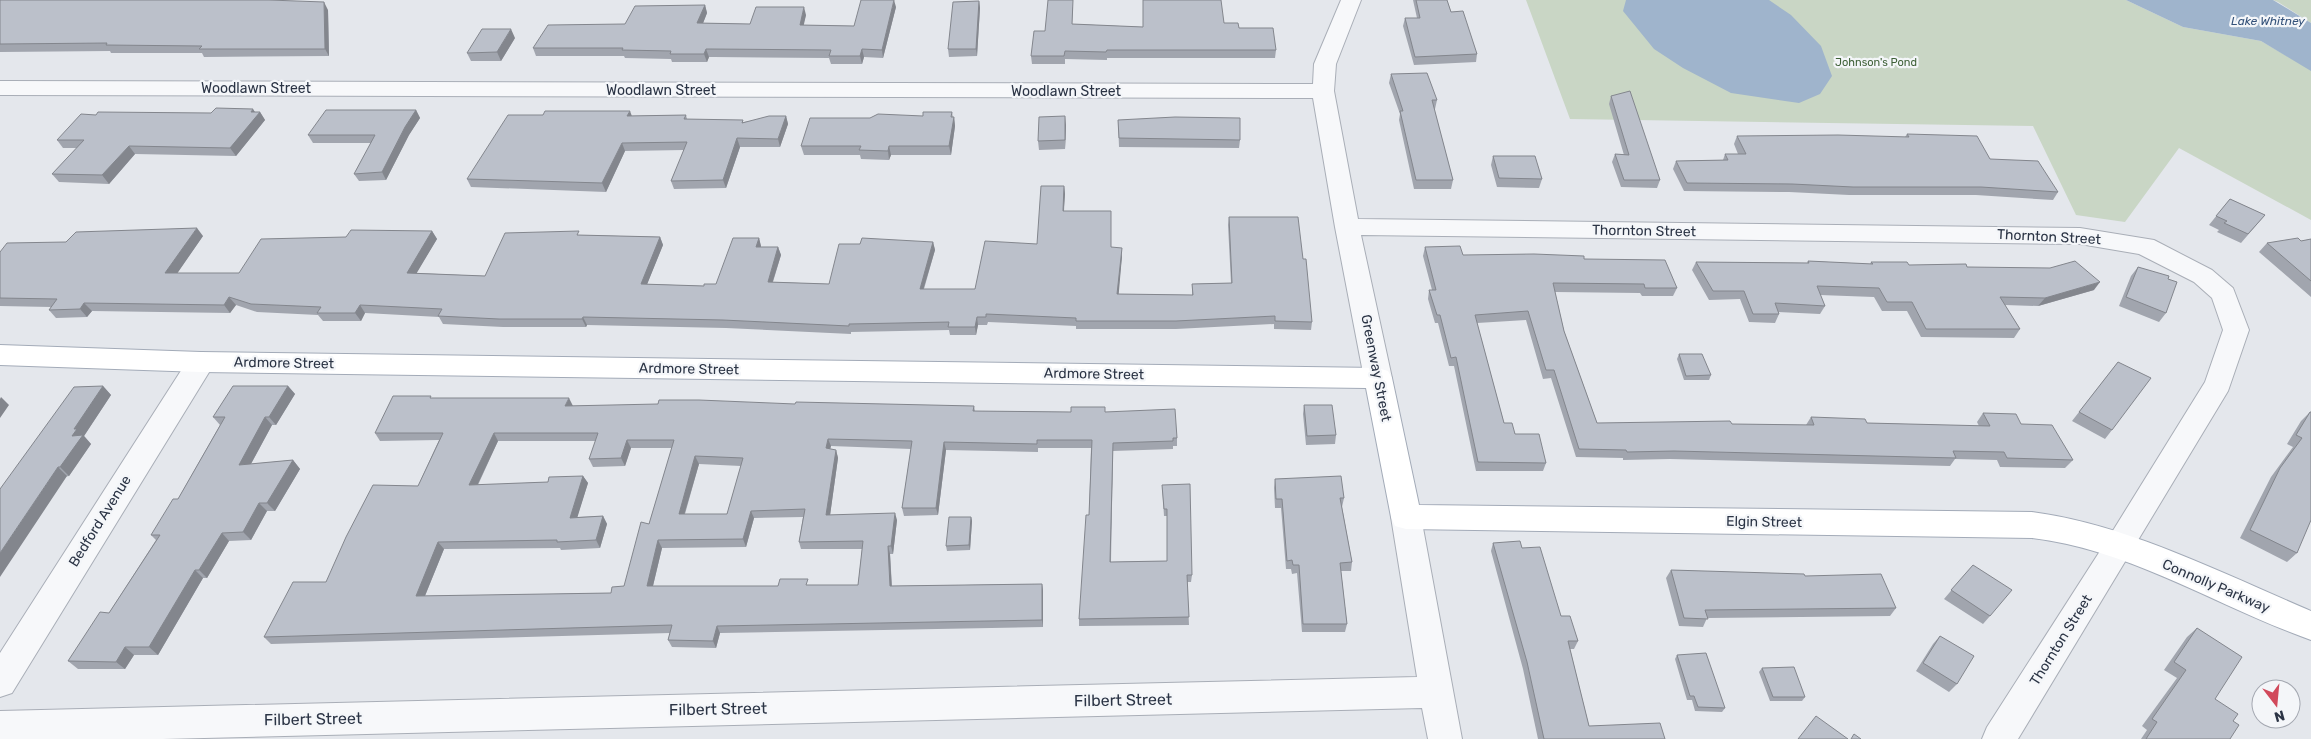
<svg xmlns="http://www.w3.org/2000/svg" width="2311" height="739" font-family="Rubik,sans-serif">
	<rect width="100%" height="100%" fill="#e4e7ec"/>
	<path fill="#c9d6c5" d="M1526,0H2126L2183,27L2261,41L2311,70V220L2179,148L2125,222L2076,215L2033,126L1570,119Z
		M2273,0H2311V23L2278,2Z"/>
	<path fill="#9fb4cc" d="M1626,0H1769L1791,15L1821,46L1832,76L1820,94L1799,103L1731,93L1683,68L1654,49L1623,11Z
		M2126,0H2273L2311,23V71L2261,41L2183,27Z"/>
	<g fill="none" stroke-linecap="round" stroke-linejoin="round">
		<g stroke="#a9aeb7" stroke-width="2">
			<path id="minor" d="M1341,0H1361L1336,64L1334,91L1358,219L2080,228L2154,240L2212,270L2233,288L2249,330L2228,391L2018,739H1982L1987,727L2109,537L2205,382L2223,330L2212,298L2194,282L2139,254L2080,244L1361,235L1392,378L1388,385L1378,388L1368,385L1364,378L1335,227L1313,98L0,95V81L1313,84L1314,64Z
				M201,352L211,355L215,362L211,369L12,693L0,697V653L191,355Z
				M1406,505L1417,508L1421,517L1462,739H1428L1422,708L163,739H0V711L1417,677L1391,517L1395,508Z"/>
		</g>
		<g stroke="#a3abb8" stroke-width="2">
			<path id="major" d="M0,345L201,352L1378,368L1388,371L1392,378L1419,505L2032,512C2126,524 2224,574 2311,611V640C2218,607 2132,550 2032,538L1406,529L1395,526L1391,517L1366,388L201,372L0,365Z"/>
		</g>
		<use href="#minor" fill="#f7f8fa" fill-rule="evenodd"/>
		<use href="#major" fill="#fff" fill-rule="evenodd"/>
	</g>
	<path fill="#a1a5ae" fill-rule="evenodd" d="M0,0L328,10L329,56L204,57L202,53H111L110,51L0,52Z
		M1413,0H1447L1451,12L1477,54L1476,62L1414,65L1403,26L1405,18H1417Z
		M979,1L980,8L977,56L949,57L948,49Z
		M705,5L707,13L703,23L750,24L806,15L803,25L854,26L896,7L883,58L864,57L862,64H831L829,58L714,57H709L707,62H672L671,59L625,58L624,56H536L533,48L625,24Z
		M1073,7L1072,24L1143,27L1224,23L1239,28L1276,50L1275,58H1107V60L1065,59V64H1032L1031,56L1045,31Z
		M515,38L501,61H471L467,53Z
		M1391,74L1437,100L1435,109H1434L1453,180L1451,189H1414L1399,120L1400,114L1389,83Z
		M1611,96L1660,180L1657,188L1621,187L1612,162L1615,154L1624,155L1609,104Z
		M416,110L420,118L409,135L386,180L359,181L354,174L371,143H313L308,135Z
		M260,112L265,120L236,156L135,154L109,184L59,182L52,174L77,148H63L57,140L211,113Z
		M686,115L687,119L744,122L786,116L788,124L780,147H740L726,188L674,189L671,181L684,150L625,151L606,192L471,187L467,179L632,116Z
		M954,117L955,126L951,155H891L889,160L861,159L860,155H804L801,146Z
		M1118,120L1240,140L1239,148L1119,147Z
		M1066,125L1065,149L1039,150L1038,141Z
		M1907,134L1990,159L2058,192L2053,200L1976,195H1849L1789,192L1684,191L1673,169L1676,161L1723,160L1725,154H1738L1734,144L1737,136L1905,137Z
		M1493,156L1542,179L1539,188L1497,187L1491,165Z
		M1064,186L1065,194L1064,211L1122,256L1118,294L1192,295V284L1231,283L1228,225L1229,217L1312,322L1311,330L1274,329V324L1176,329H1076V326L988,322L987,325H978L976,335H950L949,330L851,332V334L726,328L587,325L586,327H503L443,324L439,317L365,313L361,321H323L318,315L257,312L236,305L230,313L92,311L87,317L56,318L49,310L51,307L0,306V252L66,242L203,236L177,273H239L346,237L432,231L437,239L416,273L485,276L581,235L660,237L663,245L647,284L704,286L716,284L759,238L761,247H778L781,255L773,282L829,284L860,244L933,242L935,250L924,289H975L1037,244Z
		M2230,199L2265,215L2241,243L2217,232L2219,230L2209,225Z
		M2311,239V297L2259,252L2267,243L2301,241Z
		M1425,247L1463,255L1584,259L1677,288L1673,296H1642L1640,293L1555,292L1564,331L1597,423L1806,425L1811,417L1867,423L1979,426L1977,422L1983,413L2021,424L2073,460L2065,468L2000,467L1997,460L1955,459L1950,466L1670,459L1623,460V458L1576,457L1551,378L1543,379L1526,320L1477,323L1504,423L1515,434L1546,463L1543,471H1476L1454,366H1449L1438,323H1435L1428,299L1429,290H1432L1423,256Z
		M1808,261L1870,264L1871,262L1909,265L1967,267L2094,290L2038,306L2005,305L2020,329L2014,338L1921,337L1907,311H1882L1874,297L1820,295L1825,306L1820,314L1778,312L1779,314L1775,323L1749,322L1740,299L1709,300L1692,270L1696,262L1807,263Z
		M2138,267L2168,279L2166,313L2159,322L2119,306L2131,276Z
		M1679,354L1711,375L1709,380H1684L1677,359Z
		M2118,362L2112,430L2105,439L2072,421Z
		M103,386L111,395L84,436L91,444L69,476L0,489Z
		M288,386L295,394L276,425H272L251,464L293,460L300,469L275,511H267L251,540L229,541L207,578H203L158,655H134L125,669H78L68,661L109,613L156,540L151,535L178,499L220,425L213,417Z
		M433,398L573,406L795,404L974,406L975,411L1071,412H1105L1177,438V446H1173V449L1113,451L1111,562L1167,561V516H1164L1162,485L1192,575L1191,582H1187L1189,625L1079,626V619L1089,515L1091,448H1038V452L946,450L938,515L904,516L902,508L911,449L831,446L830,449L836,450L838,458L830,515L897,520L893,554H890L892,586L1042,584L1043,591V627L720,633L716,648L672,647L668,640L670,633L271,644L264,637L326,582L418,486L439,440L380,441L375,433ZM498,441H596L589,459L593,467L625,466L631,448H672L649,524L624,586L611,593L425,596L444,549L560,548L561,550L600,548L607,524L603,516L577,517L588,483L583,476L548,482L478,485ZM699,464L741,466L727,514H685ZM803,517L799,542L801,549H862L858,585L778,586H653L662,548L746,547L754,518Z
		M1304,405L1336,435L1335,444L1306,445L1303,414Z
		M2310,412L2297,553L2287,562L2240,538L2271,477L2293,447L2287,444L2301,421Z
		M1275,479L1344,498L1342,507L1352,562L1351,571H1341L1347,624L1345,632H1302L1297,573L1292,574L1291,569H1286L1281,508H1275L1274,488Z
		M971,517L972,521L970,550L947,551L946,546Z
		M1493,543L1522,548L1561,616L1578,641L1574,649H1570L1589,726L1665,739H1538L1523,669L1491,551Z
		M1973,565L1990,616L1983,624L1944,599Z
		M1671,570L1805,576L1896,608L1890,616L1707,618L1703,627L1679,626L1666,578Z
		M2197,628L2215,699L2233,721L2230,739H2141L2147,730L2142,726L2177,678L2164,670L2187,637Z
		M1940,636L1957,684L1949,692L1916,671L1933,644Z
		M1677,655L1725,708L1722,712L1695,711L1692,700H1687L1675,659Z
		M1762,668L1805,697L1802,701H1770L1759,672Z"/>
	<path fill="#83868d" d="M894,0L896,7L883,58L882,50Z
		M979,1L980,8L977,56L976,49Z
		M324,2L328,10L329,56L325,49Z
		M705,5L707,13L700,31L697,23Z
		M804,7L806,15L802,33L800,25Z
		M511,29L515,38L501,61L497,52Z
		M706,49L709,57L707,62L704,54Z
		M862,49L864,57L862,64L860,56Z
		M253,109L257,115L260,112L265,120L236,156L230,148Z
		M416,110L420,118L409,135L386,180L382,172L405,127Z
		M630,111L633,119L627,116Z
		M952,112L953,121L954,117L955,126L951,155L949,146Z
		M786,116L788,124L780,147L778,139Z
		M1065,116L1066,125L1065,149Z
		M737,138L740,147L726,188L723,180Z
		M622,143L625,151L606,192L602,183Z
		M129,146L135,154L109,184L102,175Z
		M889,146L891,155L889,160L888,151Z
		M1064,186L1065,194L1063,219V211Z
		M197,228L203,236L172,281L165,273Z
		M432,231L437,239L412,281L407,273Z
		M660,237L663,245L644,292L641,284Z
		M759,238L761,246L759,255L756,247Z
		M933,242L935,250L921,297L920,289Z
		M778,247L781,255L770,290L768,282Z
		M1122,248V256L1118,302L1117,294Z
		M2100,282L2094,290L2038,306L2045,298Z
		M229,297L236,305L230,313L224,305Z
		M84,303L92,311L87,317L80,309Z
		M360,305L365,313L361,321L355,313Z
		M583,317L587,325L586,327L582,319Z
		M977,317L978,325L976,335L975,327Z
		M103,386L111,395L84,436L91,444L69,476L60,467L74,429Z
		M288,386L295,394L276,425L269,417Z
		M1,397L9,405L0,418V399Z
		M569,398L573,406H565Z
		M265,417L272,425L246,473L239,465Z
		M494,433L498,441L474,492L469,485Z
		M828,439L831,446L828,456L826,448Z
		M627,440L631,448L625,466L621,458Z
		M944,442L946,450L938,515L936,508Z
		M1113,443V451L1110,570V562Z
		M836,450L838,458L829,523L826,515Z
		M695,456L699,464L682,522L679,514Z
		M293,460L300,469L275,511L267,503Z
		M58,467L67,476L0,577V553Z
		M583,476L588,483L575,525L570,518Z
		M259,503L267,511L251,540L243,532Z
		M751,511L754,518L746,547L743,539Z
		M895,513L897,520L893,554L891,546Z
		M603,516L607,524L600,548L596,540Z
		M971,517L972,521L970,550L969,545Z
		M222,533L229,541L207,578L199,570Z
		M658,540L662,548L651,594L647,586Z
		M438,542L444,549L422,603L416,596Z
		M888,546L890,554L892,593L890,586Z
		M195,570L203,578L158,655L149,647Z
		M1042,584L1043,591V627L1042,620Z
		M717,626L720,633L716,648L713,641Z
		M125,647L134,655L125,669L116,662Z"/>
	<path fill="#bbc0ca" stroke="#83868d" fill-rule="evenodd" d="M0,0H269L324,2L325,49H199L202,46L106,45L107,43L0,44Z
		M861,0H894L882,50L862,49L860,56H829L831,50L711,49H706L704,54H670L671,51L622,50L623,48H533L548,25L625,24L635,6L705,5L697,23L750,24L756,7H804L800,25L854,26Z
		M1048,0H1073L1072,24L1143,27V0H1221L1224,23H1238L1239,28H1273L1276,50H1107L1106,52L1065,51L1064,56H1031L1034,31H1045Z
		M1416,0H1447L1451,12L1463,11L1477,54L1415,57L1405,18H1420Z
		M979,1L976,49H948L953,2Z
		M482,29H511L497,52L467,53Z
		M1427,73L1437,100H1432L1453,180H1416L1400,111H1403L1391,74Z
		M1630,91L1660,180H1624L1615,154L1629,155L1611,96Z
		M216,108L253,109L251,112H260L230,148L129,146L102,175L52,174L84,140H57L81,114L96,115L98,112L211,113Z
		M326,110H416L405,127L382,172L354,174L375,135H308Z
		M545,111H630L627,116L686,115L684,119L743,120L742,123L769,116H786L778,139L737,138L723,180L671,181L687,142L622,143L602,183L467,179L508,115H543Z
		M923,112H952L951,117H954L949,146H889L888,151L859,150L861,146H801L810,118H870L878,114L923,116Z
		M1065,116V140L1038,141L1039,117Z
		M1175,117L1240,118V140L1119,138L1118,120Z
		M1907,134L1977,136L1990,159L2038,161L2058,192L1981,187H1853L1792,184L1687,183L1676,161L1728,160L1725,154H1746L1737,136L1838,135L1909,137Z
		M1493,156H1535L1542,179L1499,178Z
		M1041,186H1064L1063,211H1111V247L1122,248L1117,294L1193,295L1192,284L1232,283L1229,217H1298L1303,259H1306L1312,322L1275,321V316L1176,321H1076V318L986,314V317H977L975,327H948L949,322L849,324V326L723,320L583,317L582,319H499L438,316L442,309L360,305L355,313H317L321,307L251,304L229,297L224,305L84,303L80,309L49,310L57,299L0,298V252L7,243L66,242L76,232L197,228L165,273H239L261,239L346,237L351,230L432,231L407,273L485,276L505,233L579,231L577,235L660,237L641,284L704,286V284H716L733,238H759L756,247H778L768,282L829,284L839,244H860L862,238L933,242L920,289H975L985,241L1037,244Z
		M2230,199L2265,215L2248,234L2224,223L2227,221L2216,216Z
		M2298,238L2301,241L2311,239V281L2267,243Z
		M1460,246L1463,255L1534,254L1584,256V259L1665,260L1677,288H1645L1644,284L1553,283L1564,331L1597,423L1730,421L1732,424L1814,425L1811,417L1865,419L1867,423L1990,426L1983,413L2016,414L2021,424L2052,425L2073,460L2007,458L2004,452L1953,451L1956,458L1674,451L1627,452L1626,450L1579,449L1554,370H1546L1528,311L1475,315L1504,423H1512L1515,434H1539L1546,463L1478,462L1456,357L1451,358L1440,315H1437L1429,290H1436L1425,247Z
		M1808,261L1873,264L1871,262H1907L1909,265L1966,264L1967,267L2050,268L2075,261L2100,282L2045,298L2000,297L2020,329H1926L1912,302H1887L1879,288L1817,286L1825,306L1775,303L1779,314H1753L1744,291H1713L1696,262L1809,263Z
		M2138,267L2169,276L2168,279L2177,282L2166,313L2126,297Z
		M1679,354H1702L1711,375L1686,376Z
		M2118,362L2151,378L2112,430L2079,412Z
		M103,386L74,429H77L72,436L83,435L60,467H58L0,553V489L74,387Z
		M233,386H288L269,417H265L239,465L293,460L267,503H259L243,532L222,533L199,570H195L149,647H125L116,662L68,661L100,612L109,613L160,535H151L173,499H178L225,417H213Z
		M393,396H431L430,398H569L565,406L658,404L659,400H699L795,404L796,402L974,406L973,411L1071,412V407H1105V412L1175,409L1177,438H1173V441L1113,443L1110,562L1167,561V509H1164L1162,485L1190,484L1192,575H1187L1189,617L1079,619L1086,515H1089L1092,440H1037V444L944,442L936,508H902L912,441L828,439L826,448L836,450L826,515L895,513L891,546H888L890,586L1042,584V620L717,626L713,641L668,640L672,625L264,637L293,582H326L346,537L373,485L418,486L443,433H375ZM494,433H598L589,459L621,458L627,440H674L649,524L641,522L624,586L612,587L611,593L416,596L438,542L557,540V542L596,540L603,516L570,518L583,476L549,477L548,482L469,485ZM695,456L743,458L727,514H679ZM805,509L799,542L863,541L858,585H806L808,579H780L778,586H647L658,540L743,539L751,511Z
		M1304,405H1332L1336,435L1307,436Z
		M2310,412H2311V520L2297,553L2250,530L2280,468L2302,438L2296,435Z
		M1341,476L1344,498H1340L1352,562L1340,563L1347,624H1303L1299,565H1293L1292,560L1287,561L1282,499H1276L1275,479Z
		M949,517H971L969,545L946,546Z
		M1520,541L1522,548L1540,547L1561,616H1570L1578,641H1568L1589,726L1660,723L1665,739H1544L1527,662L1493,543Z
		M1973,565L2012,590L1990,616L1951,590Z
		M1671,570L1804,574L1805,576L1881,574L1896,608L1705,610L1708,619L1684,618Z
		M2197,628L2242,657L2215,699L2238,714L2233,721L2239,725L2230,739H2146L2157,722L2152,719L2186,670L2174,662Z
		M1940,636L1974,656L1957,684L1923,663Z
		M1706,653L1725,708L1698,707L1694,696H1690L1677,655Z
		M1794,667L1805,697H1773L1762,668Z
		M1816,716L1848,739H1798Z
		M1854,734L1861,739H1851Z"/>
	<g text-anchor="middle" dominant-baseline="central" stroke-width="4.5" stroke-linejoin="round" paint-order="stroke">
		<g font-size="11" fill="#3f6138" stroke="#f4f6f9">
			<text x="1876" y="62">Johnson's Pond</text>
		</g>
		<g font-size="12" font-style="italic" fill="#34527a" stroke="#f4f6f9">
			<text x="2268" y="21">Lake Whitney</text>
		</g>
		<g font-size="14" fill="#2b3445" stroke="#f4f6f9">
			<text x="256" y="88">Woodlawn Street</text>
			<text x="661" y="90">Woodlawn Street</text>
			<text x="1066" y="91">Woodlawn Street</text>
			<text transform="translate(1644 231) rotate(1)">Thornton Street</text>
			<text transform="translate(2049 237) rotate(3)">Thornton Street</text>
			<text transform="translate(284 363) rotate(1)">Ardmore Street</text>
			<text transform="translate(1376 368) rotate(79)">Greenway Street</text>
			<text transform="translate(689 369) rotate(1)">Ardmore Street</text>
			<text transform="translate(1094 374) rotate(1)">Ardmore Street</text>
			<text transform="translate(100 521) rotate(-58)">Bedford Avenue</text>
			<text transform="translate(1764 522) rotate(1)">Elgin Street</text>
			<text transform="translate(2216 586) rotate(23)">Connolly Parkway</text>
			<text transform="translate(2061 640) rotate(-58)">Thornton Street</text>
		</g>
		<g font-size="16" fill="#2b3445" stroke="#f4f6f9">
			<text transform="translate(1123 700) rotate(-1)">Filbert Street</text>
			<text transform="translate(718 709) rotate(-1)">Filbert Street</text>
			<text transform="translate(313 719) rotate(-1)">Filbert Street</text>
		</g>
	</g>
	<g transform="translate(2276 704) rotate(164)"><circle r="24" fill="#f4f6f9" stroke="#a4a8b1"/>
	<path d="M0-4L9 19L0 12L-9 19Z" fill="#d1495b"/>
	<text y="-8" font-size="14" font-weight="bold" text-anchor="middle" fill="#2b3445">N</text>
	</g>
</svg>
